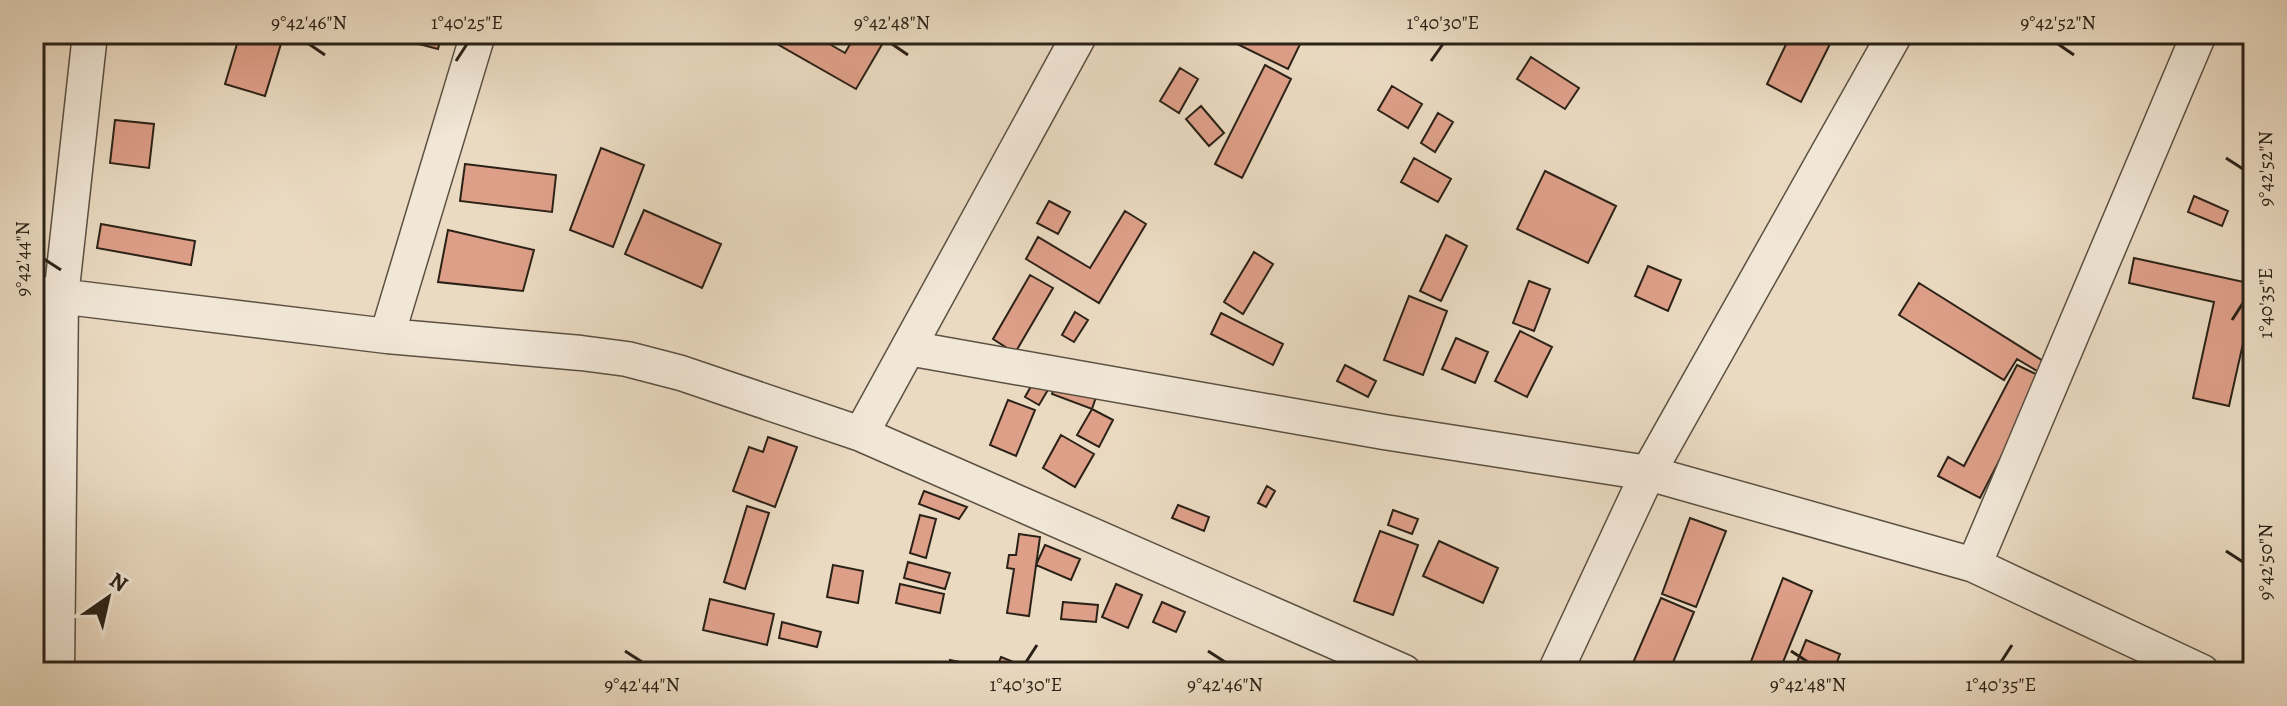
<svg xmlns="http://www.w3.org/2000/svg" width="2287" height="706" font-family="Alegreya,serif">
	<rect width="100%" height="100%" fill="#eadac1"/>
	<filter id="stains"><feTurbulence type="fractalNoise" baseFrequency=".0025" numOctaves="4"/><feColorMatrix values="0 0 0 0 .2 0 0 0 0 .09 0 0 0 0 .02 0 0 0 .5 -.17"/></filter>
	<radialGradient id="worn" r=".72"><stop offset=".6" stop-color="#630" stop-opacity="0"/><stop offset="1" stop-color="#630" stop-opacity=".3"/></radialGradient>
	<path fill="#de9f89" stroke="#2b2217" stroke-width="2" d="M240,34H284L265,96L225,84Z
		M417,34H442L438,49L415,43Z
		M785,34H812L845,53L856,34H872L884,41L856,89L779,45Z
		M1217,34H1305L1288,69Z
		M1791,34H1835L1801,102L1767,84Z
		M1531,57L1579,88L1565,109L1517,79Z
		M1265,65L1291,79L1242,178L1215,164Z
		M1180,68L1198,79L1179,113L1160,101Z
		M1392,86L1422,104L1408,128L1378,110Z
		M1201,106L1224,133L1209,146L1186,119Z
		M1438,113L1453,122L1435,152L1421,143Z
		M115,120L154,124L149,168L110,163Z
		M601,148L644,165L613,247L570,230Z
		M1414,158L1451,179L1438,202L1401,182Z
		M465,164L556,175L552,212L460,201Z
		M1545,171L1616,206L1588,263L1517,229Z
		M2194,196L2228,211L2222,226L2188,212Z
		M1049,201L1070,212L1058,234L1037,223Z
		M644,210L721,244L702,288L625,254Z
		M1125,211L1146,224L1099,303L1026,259L1038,237L1090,268Z
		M101,224L195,241L191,265L97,248Z
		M448,230L534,250L523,291L438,282Z
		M1446,235L1467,246L1441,301L1420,291Z
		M1254,252L1273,264L1243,314L1224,302Z
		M2134,258L2253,284V299L2229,406L2193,398L2214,302L2129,283Z
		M1648,266L1681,280L1668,311L1635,296Z
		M1030,275L1053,288L1015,353L993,339Z
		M1529,281L1550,289L1534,331L1513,323Z
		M1919,283L2048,364L2042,374L2017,359L2004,380L1899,315Z
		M1409,296L1447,311L1423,375L1384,360Z
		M1075,312L1088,320L1074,342L1062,335Z
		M1221,313L1283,344L1273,365L1211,334Z
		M1520,331L1552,347L1527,397L1495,381Z
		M1456,338L1488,352L1475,383L1442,369Z
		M1345,365L1376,381L1368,397L1337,381Z
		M2017,365L2042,377L1980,498L1938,476L1948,457L1964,466Z
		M1060,373L1099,388L1092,409L1052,394Z
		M1038,374L1052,383L1039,405L1025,397Z
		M1008,400L1035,410L1016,456L990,445Z
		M1092,409L1113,420L1099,447L1077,435Z
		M1061,435L1094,454L1075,487L1043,468Z
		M768,437L797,447L775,507L733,491L749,447L763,452Z
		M1267,486L1275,491L1266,507L1258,503Z
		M924,491L967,507L959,519L919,504Z
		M1178,505L1209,517L1204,531L1172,518Z
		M747,506L769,513L745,589L724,582Z
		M1393,510L1418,519L1412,534L1388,525Z
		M920,515L936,519L926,558L910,553Z
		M1690,518L1726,531L1696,607L1662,594Z
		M1380,531L1418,545L1393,615L1354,601Z
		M1019,534L1040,537L1029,616L1007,613L1014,569L1007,568L1009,555H1016Z
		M1439,541L1498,568L1483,603L1423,576Z
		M1045,545L1080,559L1071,580L1036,565Z
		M908,562L950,573L945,589L904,578Z
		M833,565L863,571L858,603L827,597Z
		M1783,578L1812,591L1779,672H1747Z
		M900,584L944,594L940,613L896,603Z
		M1116,584L1142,595L1128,628L1102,617Z
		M1661,598L1694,612L1669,672H1629Z
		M710,599L774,614L767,645L703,630Z
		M1063,602L1098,605L1096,622L1061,619Z
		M1162,602L1185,612L1176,632L1153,622Z
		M782,622L821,632L817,647L779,638Z
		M1806,640L1840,654L1833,672H1793Z
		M1001,657L1021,665L1018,672H995Z
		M950,660L965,663L963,672H948Z"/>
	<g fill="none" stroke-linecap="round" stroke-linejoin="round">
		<g stroke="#5b5042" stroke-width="37">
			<path id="minor" d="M34,293L387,336L581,353L627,359L681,373L861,434L1404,672
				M387,336L478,34
				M908,348L1384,432L1648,473L1974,565L2202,672
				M861,434L1080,34
				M1974,565L2199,34
				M57,672L61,297L90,34
				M1555,672L1648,473L1895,34"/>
		</g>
		<use href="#minor" stroke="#f1e7d7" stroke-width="34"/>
	</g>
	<path fill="none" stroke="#2b2217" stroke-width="3" d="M309,44L325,55M892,44L908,55M2058,44L2074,55M456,61L467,44M1431,61L1443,44M2226,158L2243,169M44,259L61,270M2232,320L2243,303M2226,551L2243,562M625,651L642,662M1208,651L1225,662M1791,651L1808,662M1026,662L1037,645M2001,662L2012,645"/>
	<rect width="2287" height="706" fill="none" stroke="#eadac1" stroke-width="88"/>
	<g transform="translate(108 598) rotate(34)" stroke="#f1e7d7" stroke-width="6" paint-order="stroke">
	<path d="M0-6L14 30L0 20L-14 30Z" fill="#2b2217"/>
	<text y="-12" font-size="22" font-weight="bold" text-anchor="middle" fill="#2b2217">N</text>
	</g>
	<rect x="44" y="44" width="2199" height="618" fill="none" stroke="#2b2217" stroke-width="3"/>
	<g font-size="20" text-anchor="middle" fill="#2b2217">
		<text x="309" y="29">9°42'46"N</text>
		<text x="467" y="29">1°40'25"E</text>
		<text x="892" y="29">9°42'48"N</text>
		<text x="1443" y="29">1°40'30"E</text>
		<text x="2058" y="29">9°42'52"N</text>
		<text transform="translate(2265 169) rotate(-90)" y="7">9°42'52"N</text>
		<text transform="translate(22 259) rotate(-90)" y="7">9°42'44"N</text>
		<text transform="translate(2265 303) rotate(-90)" y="7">1°40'35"E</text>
		<text transform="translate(2265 562) rotate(-90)" y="7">9°42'50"N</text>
		<text x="642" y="691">9°42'44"N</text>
		<text x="1026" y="691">1°40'30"E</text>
		<text x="1225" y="691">9°42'46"N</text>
		<text x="1808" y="691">9°42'48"N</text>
		<text x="2001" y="691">1°40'35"E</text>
	</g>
	<rect width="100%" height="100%" filter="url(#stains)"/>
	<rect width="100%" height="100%" fill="url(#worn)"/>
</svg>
